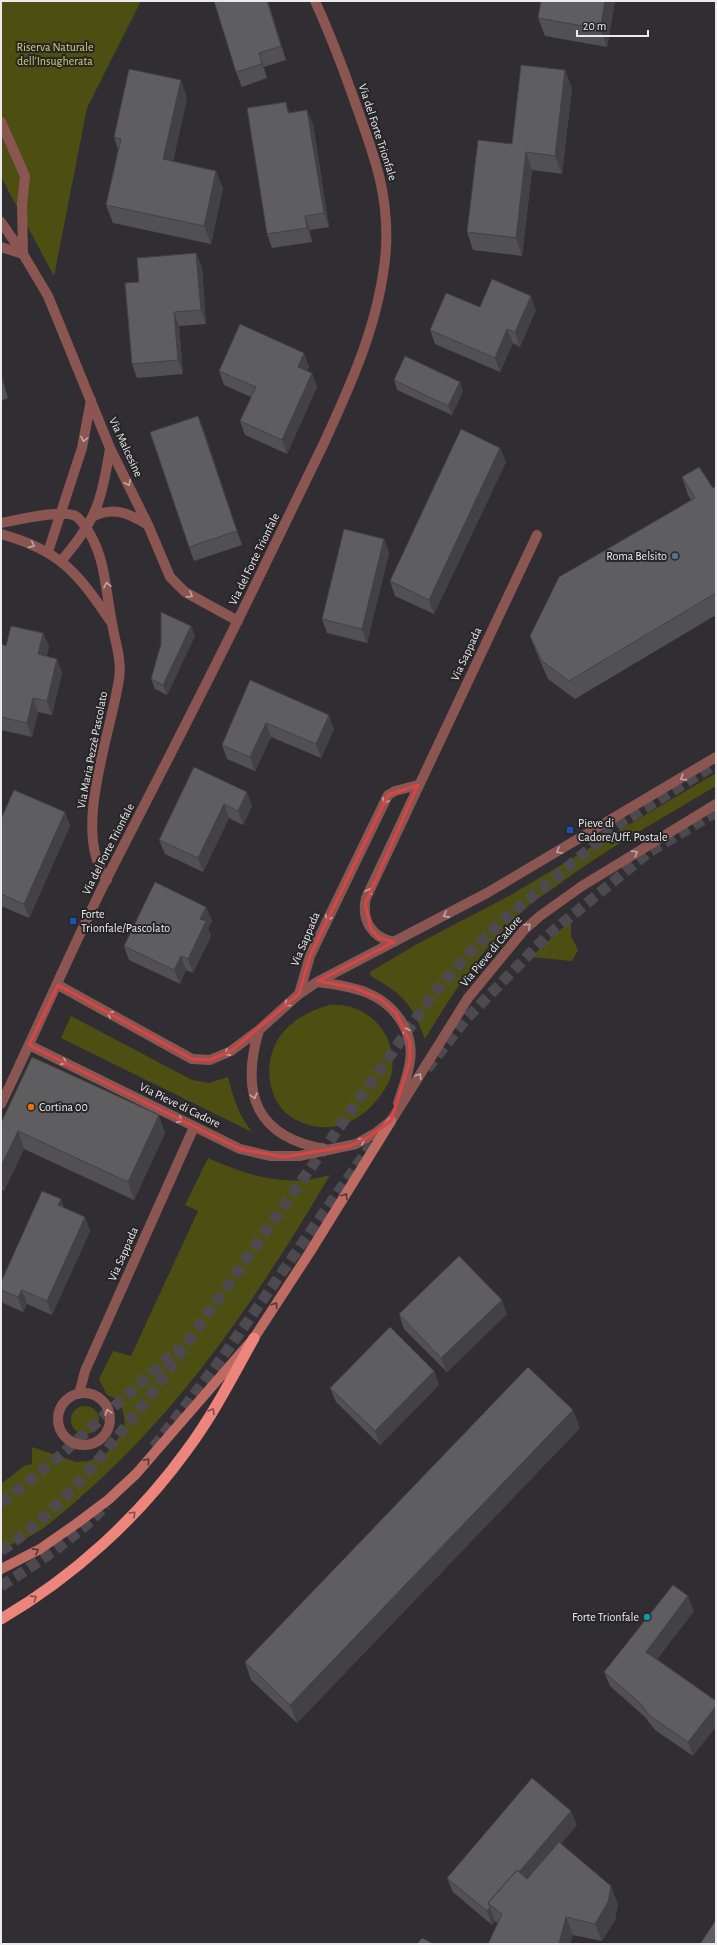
<svg xmlns="http://www.w3.org/2000/svg" width="717" height="1945" font-family="'Alegreya Sans',sans-serif">
	<rect width="100%" height="100%" fill="#302e32"/>
	<path fill="#4d4f12" d="M1,1H141L87,108L54,276L1,177Z
		M716,773V786C661,819 605,849 554,888C543,895 532,902 522,911C483,948 452,993 425,1039C411,1003 404,995 371,976L370,972L417,944L509,896Z
		M571,920V936L578,950L572,961L531,957Z
		M330,1005C369,1002 400,1037 391,1076C388,1085 383,1092 377,1100C358,1123 332,1134 303,1123C270,1112 261,1070 277,1041C288,1022 309,1010 330,1005Z
		M71,1016L192,1080L209,1083L228,1077C233,1098 239,1115 252,1132L61,1038Z
		M208,1158C249,1176 285,1188 330,1175C264,1287 190,1398 93,1486C77,1500 52,1524 34,1534C24,1540 12,1544 1,1549V1484L24,1466L32,1464V1447L76,1462L88,1461L105,1455L120,1436L125,1421L122,1408L114,1398L107,1395L99,1379L113,1351L131,1356L198,1211L185,1205Z
		M71 1420a14 14 0 1 1 28 0a14 14 0 1 1-28 0Z"/>
	<g fill="none" stroke-linecap="round" stroke-linejoin="round">
		<path stroke="#4c4a4e" stroke-width="11" stroke-dasharray="11 5.5" stroke-linecap="butt" d="M427,1069L465,1020L547,936L649,852L716,812
			M154,1447L222,1358L374,1141
			M1,1503L55,1460L179,1348
			M1,1551C61,1510 105,1453 149,1397L432,996L469,953L502,921L621,823L716,764
			M1,1586C39,1562 76,1538 106,1505"/>
		<path stroke="#8b5651" stroke-width="10" d="M1,122L25,176L22,205L23,254
			M1,222L23,254L48,296L110,448L148,525L170,577L185,592L238,621
			M1,247L23,254
			M94,516C114,506 130,514 148,525
			M1,523C18,520 57,510 73,515C78,516 81,521 84,525C106,554 105,589 112,623C115,643 122,658 119,679C111,734 71,833 107,880
			M1,534C60,550 78,573 111,622
			M48,552L82,448L91,400
			M62,560C97,519 102,500 110,448
			M394,942C372,938 361,920 366,898L537,535
			M299,994L310,956L388,795L395,791L418,785
			M58 1419a26 26 0 1 1 52 0a26 26 0 1 1-52 0Z
			M79,1394L85,1371L194,1127"/>
		<path stroke="#8b5651" stroke-width="10" d="M317,982C352,986 386,992 404,1026C409,1036 412,1049 410,1061C408,1075 403,1089 398,1103
			M58,985L192,1059L210,1060L231,1051L259,1030L299,994L317,982L487,893L716,757
			M259,1030C240,1094 256,1137 325,1149
			M29,1045L240,1149L270,1156H299L356,1144L377,1132L391,1121L468,998L524,930L540,916L582,886L716,804
			M1,1104C37,1030 69,954 106,880C158,778 211,677 261,573C282,530 303,486 324,443C353,380 381,318 386,248C389,192 373,153 355,102C343,68 330,34 315,1"/>
		<path stroke="#bd6b63" stroke-width="10" d="M1,1569L40,1549L76,1524L108,1500L136,1474L254,1338L310,1252L391,1121"/>
		<path stroke="#ee857c" stroke-width="11" d="M1,1619C73,1577 138,1518 187,1450C213,1415 233,1376 254,1338"/>
	</g>
	<path fill="#515053" d="M268,1L286,60L264,67L267,78L242,87L236,72Z
		M541,1H615L607,47L545,36L538,18Z
		M572,88L562,174L532,170L522,256L473,250L467,232L512,144Z
		M187,98L173,161L223,188L211,244L113,223L106,205L118,149L114,137Z
		M290,112L313,124L329,227L310,230L312,242L272,248L267,234Z
		M196,253L202,267L206,324L179,326L183,374L137,378L132,364L139,282Z
		M480,307L536,310L520,347L513,343L500,372L435,344L430,330Z
		M309,367L307,371L317,387L287,454L245,435L240,421L251,397L224,385L219,371Z
		M1,373L8,398L1,401Z
		M394,380L463,391L452,415L397,390Z
		M198,416L242,545L194,561L189,547Z
		M500,448L506,462L434,614L395,596L390,581Z
		M682,477L713,488L716,486V615L575,699L548,679L537,654L530,636L691,500L688,495Z
		M384,539L389,553L367,643L327,633L322,619Z
		M191,626L195,636L167,695L155,689L151,679Z
		M43,633L49,647L46,656L57,659L62,673L52,715L38,712L32,737L1,730V644L6,646Z
		M250,680L334,729L321,758L271,737L255,771L227,759L222,745Z
		M194,767L252,806L243,825L229,818L203,872L165,854L159,840Z
		M65,812L70,826L29,918L1,906V819Z
		M206,907L212,921L208,928L211,936L193,973L186,970L180,984L129,960L124,946Z
		M1,1123L165,1133L134,1200L24,1149L4,1191L1,1189Z
		M64,1208L85,1217L90,1231L52,1315L27,1304L23,1312L3,1303L1,1297V1282Z
		M399,1314H507L447,1372L404,1329Z
		M434,1371L439,1385L380,1445L336,1402L330,1388Z
		M580,1428L297,1723L251,1680L245,1662Z
		M694,1611L657,1659L716,1701L693,1756L655,1730L645,1717L610,1686L604,1672Z
		M577,1825L561,1843L618,1904L615,1920L602,1941L573,1935L570,1944H488L498,1923L495,1921L492,1925L453,1892L447,1878Z"/>
	<path fill="#424143" d="M267,1H268L286,60L281,46Z
		M605,1H615L607,47L600,29Z
		M259,53L264,67L267,78L262,64Z
		M565,70L572,88L562,174L555,156Z
		M181,80L187,98L169,177L163,159Z
		M286,102L291,116L288,113Z
		M307,110L313,124L329,227L324,213Z
		M526,152L532,170L522,256L516,238Z
		M216,171L223,188L211,244L204,226Z
		M305,216L310,230L312,242L307,228Z
		M196,253L202,267L206,324L201,310Z
		M531,296L536,310L520,347L515,332Z
		M174,312L179,326L183,374L178,360Z
		M507,329L513,343L500,372L495,358Z
		M304,353L309,367L303,381L298,367Z
		M1,373L8,398L1,377Z
		M312,373L317,387L287,454L282,440Z
		M460,382L463,391L452,415L448,406Z
		M198,416L204,430L242,545L237,531Z
		M500,448L506,462L434,614L429,600Z
		M384,539L389,553L367,643L362,629Z
		M191,626L195,636L167,695L163,685Z
		M43,633L49,647L44,668L38,654Z
		M57,659L62,673L52,715L47,701Z
		M33,698L38,712L32,737L27,723Z
		M329,715L334,729L321,758L316,744Z
		M266,723L271,737L255,771L250,757Z
		M247,792L252,806L243,825L238,811Z
		M224,804L229,818L203,872L198,858Z
		M65,812L70,826L29,918L24,904Z
		M206,907L212,921L208,928L211,936L193,973L188,959L200,919Z
		M181,956L186,970L180,984L174,970Z
		M159,1115L165,1133L134,1200L128,1182Z
		M18,1131L24,1149L4,1191L1,1182V1166Z
		M61,1199L66,1213L58,1205Z
		M85,1217L90,1231L52,1315L47,1301Z
		M22,1290L27,1304L23,1312L18,1297Z
		M502,1300L507,1314L447,1372L441,1358Z
		M434,1371L439,1385L380,1445L375,1431Z
		M573,1410L580,1428L297,1723L290,1705Z
		M688,1596L694,1611L651,1666L646,1652Z
		M716,1706V1727L693,1756L688,1742Z
		M571,1811L577,1825L502,1913L491,1905Z
		M611,1886L618,1904L615,1920L602,1941L595,1924Z
		M490,1907L495,1921L492,1925L487,1911Z
		M566,1917L573,1935L570,1944H559Z"/>
	<path fill="#5e5d60" stroke="#424143" d="M214,1H267L281,46L259,53L262,64L236,72Z
		M541,1H605L600,29L538,18Z
		M521,65L565,70L555,156L526,152L516,238L467,232L478,140L512,144Z
		M129,69L181,80L163,159L216,171L204,226L106,205L121,139L114,137Z
		M286,102L288,113L307,110L324,213L305,216L307,228L267,234L247,108Z
		M196,253L201,310L174,312L178,360L132,364L125,283L139,282L137,258Z
		M492,279L531,296L515,332L507,329L495,358L430,330L446,293L480,307Z
		M240,324L304,353L298,367L312,373L282,440L240,421L256,387L219,371Z
		M405,356L460,382L448,406L394,380Z
		M1,377L3,384L1,385Z
		M198,416L237,531L189,547L150,432Z
		M461,429L500,448L429,600L390,581Z
		M699,467L713,488L716,486V593L569,681L542,661L530,636L559,577L695,498L682,477Z
		M344,529L384,539L362,629L322,619Z
		M161,612L191,626L163,685L151,679L161,644Z
		M11,626L43,633L38,654L57,659L47,701L33,698L27,723L1,717V644L6,646Z
		M250,680L329,715L316,744L266,723L250,757L222,745Z
		M194,767L247,792L238,811L224,804L198,858L159,840Z
		M14,790L65,812L24,904L1,894V819Z
		M155,882L206,907L200,919L206,921L188,959L181,956L174,970L124,946Z
		M32,1057L159,1115L128,1182L18,1131L1,1166V1123Z
		M42,1191L61,1199L58,1205L85,1217L47,1301L22,1290L18,1297L1,1290V1282Z
		M459,1256L502,1300L441,1358L399,1314Z
		M390,1327L434,1371L375,1431L330,1388Z
		M528,1367L573,1410L290,1705L245,1662Z
		M673,1585L688,1596L646,1652L716,1701V1706L688,1742L650,1716L640,1703L604,1672Z
		M532,1778L571,1811L519,1872L517,1870L488,1903L490,1907L487,1911L447,1878Z
		M559,1842L611,1886L608,1902L595,1924L566,1917L559,1944H488L502,1914L488,1903L517,1870L527,1879Z
		M716,1920V1944H700Z
		M422,1938L434,1944H417Z"/>
	<defs><path id="oneway-chevron" d="M-2-3.5L2.5 0L-2 3.5" fill="none" stroke-width="1.6" stroke-linecap="round" stroke-linejoin="round"/></defs>
	<g stroke="#c0a7a6">
		<use href="#oneway-chevron" transform="translate(84 439) rotate(102)"/>
		<use href="#oneway-chevron" transform="translate(128 483) rotate(64)"/>
		<use href="#oneway-chevron" transform="translate(32 545) rotate(24)"/>
		<use href="#oneway-chevron" transform="translate(107 585) rotate(-102)"/>
		<use href="#oneway-chevron" transform="translate(190 595) rotate(30)"/>
		<use href="#oneway-chevron" transform="translate(683 778) rotate(148)"/>
		<use href="#oneway-chevron" transform="translate(385 801) rotate(118)"/>
		<use href="#oneway-chevron" transform="translate(559 851) rotate(150)"/>
		<use href="#oneway-chevron" transform="translate(635 853) rotate(-32)"/>
		<use href="#oneway-chevron" transform="translate(369 891) rotate(-66)"/>
		<use href="#oneway-chevron" transform="translate(446 915) rotate(152)"/>
		<use href="#oneway-chevron" transform="translate(328 918) rotate(115)"/>
		<use href="#oneway-chevron" transform="translate(528 926) rotate(-43)"/>
		<use href="#oneway-chevron" transform="translate(287 1004) rotate(141)"/>
		<use href="#oneway-chevron" transform="translate(110 1014) rotate(-151)"/>
		<use href="#oneway-chevron" transform="translate(406 1030) rotate(-113)"/>
		<use href="#oneway-chevron" transform="translate(227 1053) rotate(151)"/>
		<use href="#oneway-chevron" transform="translate(64 1062) rotate(27)"/>
		<use href="#oneway-chevron" transform="translate(419 1076) rotate(-58)"/>
		<use href="#oneway-chevron" transform="translate(254 1096) rotate(74)"/>
		<use href="#oneway-chevron" transform="translate(180 1120) rotate(26)"/>
		<use href="#oneway-chevron" transform="translate(362 1141) rotate(-26)"/>
		<use href="#oneway-chevron" transform="translate(108 1412) rotate(-107)"/>
	</g>
	<g stroke="#533a3a">
		<use href="#oneway-chevron" transform="translate(345 1196) rotate(-58)"/>
		<use href="#oneway-chevron" transform="translate(275 1305) rotate(-57)"/>
		<use href="#oneway-chevron" transform="translate(147 1461) rotate(-49)"/>
		<use href="#oneway-chevron" transform="translate(36 1551) rotate(-29)"/>
	</g>
	<g stroke="#80504e">
		<use href="#oneway-chevron" transform="translate(212 1411) rotate(-60)"/>
		<use href="#oneway-chevron" transform="translate(133 1514) rotate(-45)"/>
		<use href="#oneway-chevron" transform="translate(34 1598) rotate(-33)"/>
	</g>
	<path fill="none" stroke="#d94545" stroke-width="3" stroke-linejoin="round" d="M418,785L365,904L371,929L379,938L394,942L318,981L355,988L381,999L396,1013L410,1042V1061L391,1121L367,1138L349,1146L284,1157L240,1149L29,1045L58,985L192,1059L210,1060L231,1051L299,994L310,956L388,795Z"/>
	<circle fill="#5c6f8a" stroke="#262528" stroke-width="1.5" cx="675" cy="556" r="4"/>
	<g fill="#1a4fb4" stroke="#262528" stroke-width="1.5">
		<rect x="566" y="826" width="8" height="8" rx="2"/>
		<rect x="69" y="917" width="8" height="8" rx="2"/>
	</g>
	<circle fill="#e8710a" stroke="#262528" stroke-width="1.5" cx="31" cy="1107" r="4"/>
	<circle fill="#0f9aa8" stroke="#262528" stroke-width="1.5" cx="647" cy="1617" r="4"/>
	<g text-anchor="middle" dominant-baseline="central" stroke-width="4" stroke-linejoin="round" paint-order="stroke">
		<g font-size="12" fill="#cdd36c" stroke="#262528">
			<text x="55" y="47">Riserva Naturale<tspan x="55" dy="14">dell'Insugherata</tspan></text>
		</g>
		<g font-size="12" fill="#ebeaec" stroke="#262528">
			<text transform="translate(378 132) rotate(72)">Via del Forte Trionfale</text>
			<text transform="translate(126 447) rotate(65)">Via Malcesine</text>
			<text transform="translate(254 559) rotate(-64)">Via del Forte Trionfale</text>
			<text transform="translate(466 654) rotate(-65)">Via Sappada</text>
			<text transform="translate(92 750) rotate(-79)">Via Maria Pezzè Pascolato</text>
			<text transform="translate(108 849) rotate(-63)">Via del Forte Trionfale</text>
			<text transform="translate(305 939) rotate(-67)">Via Sappada</text>
			<text transform="translate(491 951) rotate(-50)">Via Pieve di Cadore</text>
			<text transform="translate(180 1105) rotate(26)">Via Pieve di Cadore</text>
			<text transform="translate(123 1254) rotate(-66)">Via Sappada</text>
		</g>
		<g font-size="12" fill="#ebeaec" stroke="#262528" text-anchor="start">
			<text x="667" y="556" text-anchor="end">Roma Belsito</text>
			<text x="578" y="823">Pieve di<tspan x="578" dy="14">Cadore/Uff. Postale</tspan></text>
			<text x="81" y="914">Forte<tspan x="81" dy="14">Trionfale/Pascolato</tspan></text>
			<text x="39" y="1107">Cortina 00</text>
			<text x="639" y="1617" text-anchor="end">Forte Trionfale</text>
		</g>
	</g>
	<rect width="717" height="1945" fill="none" stroke="#ebeaec" stroke-width="4"/>
	<path d="M577 30v6h71v-6" fill="none" stroke="#ebeaec" stroke-width="2"/>
	<text x="583" y="30" font-size="12" fill="#ebeaec" stroke="#262528" stroke-width="3" paint-order="stroke">20 m</text>
</svg>
